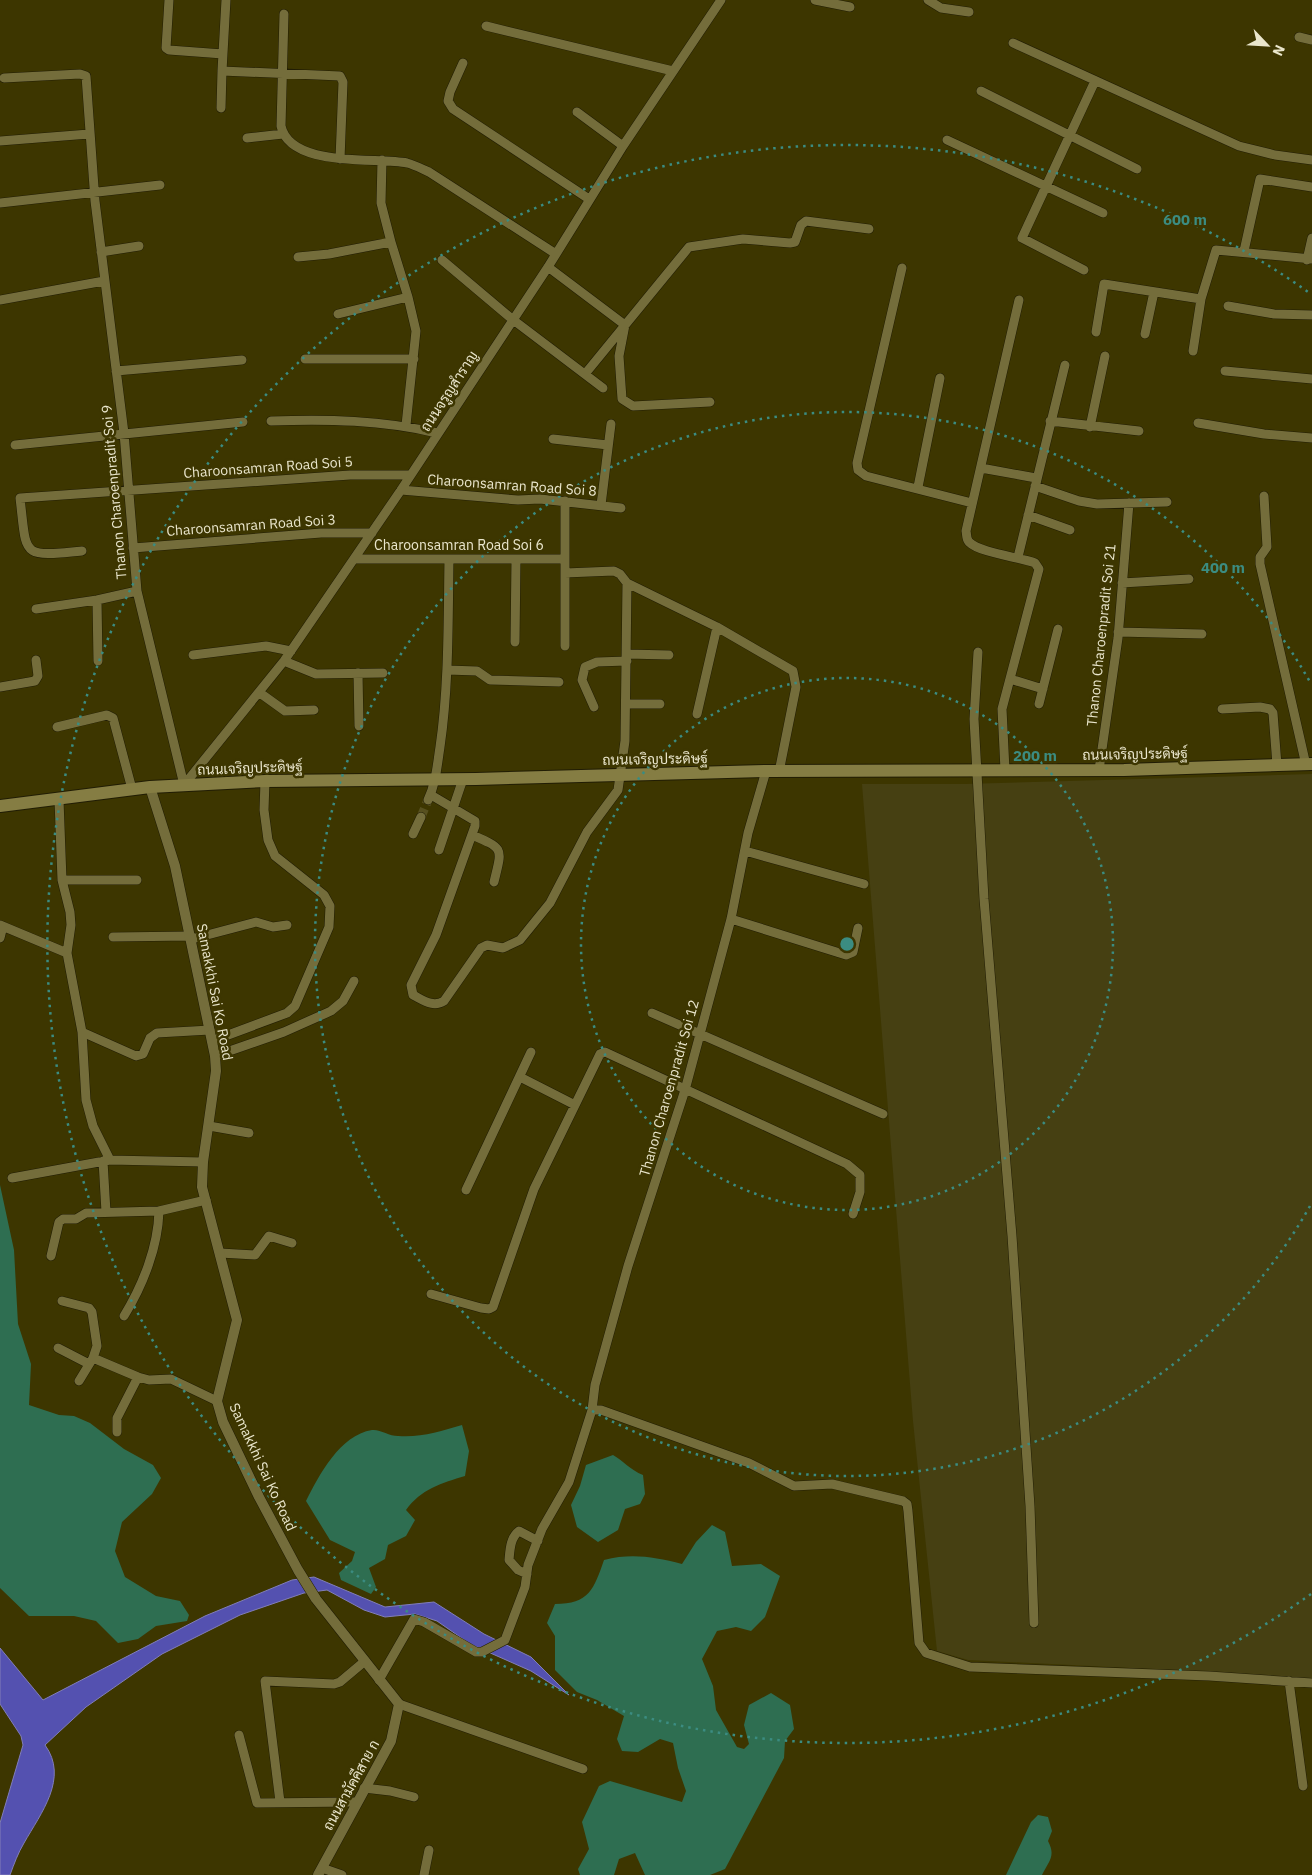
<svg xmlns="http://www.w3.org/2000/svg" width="1312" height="1875" font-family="'IBM Plex Sans',Sarabun,sans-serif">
	<rect width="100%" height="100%" fill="#3d3600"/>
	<path fill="#464012" d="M1312,774V1680L1232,1673L968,1660L937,1651L913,1421L862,784H965Z"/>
	<path fill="#2e6e51" d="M0,1185L14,1250L18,1324L31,1364L29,1405L59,1415L74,1416L90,1423L124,1449L153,1465L161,1478L152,1494L122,1522L115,1551L125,1577L156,1596L180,1601L189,1615L187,1621L156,1626L138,1639L118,1643L96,1621L74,1616H29L0,1588Z
		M462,1425L469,1451L465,1476C442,1483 421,1489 406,1510L415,1520L406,1536L388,1545L385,1559L369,1568L376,1587L371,1594L341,1580L339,1573L352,1561L355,1552L330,1540L306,1501C319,1475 340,1435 372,1430C380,1429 389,1436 398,1436C420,1438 441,1431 462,1425Z
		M613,1455C624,1461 630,1470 643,1475L645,1494L640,1504L625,1509L618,1530L598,1542L577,1527L571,1505L580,1486L586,1465Z
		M712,1525L725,1532L732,1566L761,1564L780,1576L765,1617L751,1631L736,1627L717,1631L702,1659L713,1686L716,1710L737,1747L744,1749L749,1744L744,1725L749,1705L771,1693L790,1705L794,1729L785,1741L784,1758L725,1869L710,1875H645L635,1853L619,1859L614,1875H580L578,1869L589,1849L582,1822L599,1786L610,1781L682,1802L686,1791L678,1768L673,1743L660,1739L638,1752L622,1751L617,1739L624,1716L597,1700L577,1692L555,1670V1636L547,1623L555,1604C589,1604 594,1589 604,1560C632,1553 654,1557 682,1564L696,1542Z
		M1038,1815L1048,1817L1052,1831L1048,1841C1056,1856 1049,1861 1042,1875H1006L1031,1822Z"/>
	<path fill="#5451b0" stroke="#817eb8" d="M314,1577L385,1607L434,1602L484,1634L531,1657L569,1695L531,1671L470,1644L437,1621L415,1614L385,1617L364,1610L327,1590L304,1593L240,1615L162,1654L86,1707L45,1745C69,1778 41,1813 24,1843C18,1853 14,1864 10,1875H0V1823L23,1745L21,1736L0,1704V1648L43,1700L205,1616L292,1580Z"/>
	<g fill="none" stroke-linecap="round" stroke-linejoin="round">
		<path stroke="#57501f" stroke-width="9" stroke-dasharray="9 4.5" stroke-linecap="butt" d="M421,817L428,800"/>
		<g stroke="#211d04" stroke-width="10">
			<path id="minor" d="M169,0L166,48L169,50L223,54
				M226,0L222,71L340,76L343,82L340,159
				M815,0L850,7
				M928,0L941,8L969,12
				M284,14L281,126C290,168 375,157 407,163C415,165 422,169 429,172L556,254
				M486,26L673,71
				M1299,37L1312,40
				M1013,43L1239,146L1275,155L1312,160
				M463,63L450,92L448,101L453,109L589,199
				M4,78L80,74L86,76L95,201L124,433L137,591L184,785
				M981,91L1137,169
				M221,108L222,71
				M577,112L623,146
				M247,138L283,134
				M947,140L1103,213
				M0,141L89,134
				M382,160L381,203L391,242
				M0,203L160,185
				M1244,251L1260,179L1312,187
				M101,252L139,246
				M298,257L329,254L391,242L408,297L416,331L406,425
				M442,260L512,319L603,388
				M1307,260L1312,238
				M548,267L625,325L619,356L622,399L633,406L710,402
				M902,268L857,463L858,470L866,476L972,503
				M1084,270L1022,238L1095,81
				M0,300L104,281
				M1228,306L1274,314L1312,315
				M338,314L408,297
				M1096,332L1104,284L1201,299
				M1145,334L1154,292
				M1193,351L1201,299L1216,250L1312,259
				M305,359H414
				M116,371L242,360
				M1225,371L1312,379
				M585,374L689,247L743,239L790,243L795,242L801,225L806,221L869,229
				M271,421C327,419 382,420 437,433
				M1050,421L1139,431
				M1198,423L1264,434L1312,438
				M1090,427L1105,356
				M553,439L608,445
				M15,445L243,422
				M981,468L1036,478
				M1035,486L1079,501L1097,504L1167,502
				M918,487L940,378
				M401,490L518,500L540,499L621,508
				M1264,496L1267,547L1260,557V564L1306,765
				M565,501V646
				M601,505L611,424
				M1028,515L1070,530
				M133,548L321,533H372
				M82,551C20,557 27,557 20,498L350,475H410
				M1018,557L1065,365
				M354,559H565
				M627,583L717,627L793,671L796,687L779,772
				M1122,583L1189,579
				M97,600L98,661
				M36,609L97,600L137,591
				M1118,632L1202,634
				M515,642L516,559
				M978,652L974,719L984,899L1012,1236L1030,1506L1034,1623
				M627,654L669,655
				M193,655L266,646L291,651
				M284,661L316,674L383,673
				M447,670L477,671L490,680L559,682
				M358,673L359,726
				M1010,679L1043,689
				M0,687L35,681L38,676L36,660
				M260,693L285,711L314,710
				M626,704H660
				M1039,704L1058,629
				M594,707L582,680L585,667L597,662L627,661
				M1222,709L1260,707L1270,709L1273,713L1277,765
				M697,714L717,627
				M57,727L107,715L113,718L132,789
				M1005,770L1002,709L1039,569L1035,563C1019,557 980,553 969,542C966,539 967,535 966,531L1019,300
				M1099,770L1118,638L1129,503
				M184,785L284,661L401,490L548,267L623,146L721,0
				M431,795L475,821V826L436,935L411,985L413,995C423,1000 433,1008 444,1001L481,948L487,945L503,948L520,940L550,903L587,832L618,790L625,741L627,583L620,574L614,571L565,573
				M59,800L62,880L70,912L71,925L67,953L82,1032L86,1100L93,1126L110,1160
				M428,800C436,783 437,766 440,747C449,685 448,622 449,559
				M413,834L421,817
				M472,835C505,849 502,848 494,882
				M439,850L463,779
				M745,851L864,884
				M62,880H137
				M731,919L846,955L853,952L858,928
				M0,925L67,953
				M113,937L191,936
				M0,938L3,926
				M192,939L256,922L273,927L287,925
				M652,1013L883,1114
				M82,1032L136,1056L143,1054L150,1038L157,1033L210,1030
				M212,1041L287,1013L295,1006L329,927L330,906L324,895L275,856L268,840L264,810L265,781
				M215,1056L284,1032L331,1011L343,1001L354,981
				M520,1077L575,1105
				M209,1126L249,1133
				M103,1161L106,1212
				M12,1178L110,1160L203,1162
				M466,1190L531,1052
				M220,1253L255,1255L269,1236L292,1243
				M51,1256L59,1222L63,1219H76L86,1213L159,1211
				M431,1294L481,1308L489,1309L493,1307L534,1189L600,1054L605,1052L847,1164L860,1175V1192L853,1214
				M62,1301L89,1308L92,1312L97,1346L93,1358
				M124,1316C143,1285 158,1247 159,1211L206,1200
				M58,1348L89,1364
				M79,1381L93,1358L138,1377L149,1380L171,1379L217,1401
				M592,1410L595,1385L628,1266L685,1090L731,919L748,833L766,771
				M117,1432V1418L138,1377
				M527,1574L518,1570L509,1560C510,1550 510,1538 519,1531L538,1541
				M379,1680L414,1619L424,1622L476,1652H482L505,1640L525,1587L528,1565L542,1529L569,1482L592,1410H601L749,1463L794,1486L832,1484L903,1501L907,1504L908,1511L919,1643L926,1653L970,1667L1209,1676L1312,1683
				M1289,1681L1303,1786
				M399,1704L583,1769
				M239,1735L257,1803L356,1802
				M364,1788L390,1791L414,1797
				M280,1802L265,1681L334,1684L340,1682L365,1661
				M322,1868L342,1875
				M424,1875L429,1850"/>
		</g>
		<g stroke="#211d04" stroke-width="11">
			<path id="tertiary" d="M150,787L175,866L215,1056L216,1071L203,1162L202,1187L237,1320L217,1401L223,1422L259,1497L298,1570L316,1599L399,1704L391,1741L318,1875"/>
		</g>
		<g stroke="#211d04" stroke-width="14">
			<path id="secondary" d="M0,806L150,787L265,781L476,779L766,771L1124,770L1312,764"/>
		</g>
		<use href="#minor" stroke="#746d3b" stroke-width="9"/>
		<use href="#tertiary" stroke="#746d3b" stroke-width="10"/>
		<use href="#secondary" stroke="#857d43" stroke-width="12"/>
	</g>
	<g fill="none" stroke="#3b8c81" stroke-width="2.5" stroke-dasharray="2.5 5">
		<circle cx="847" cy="944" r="266"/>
		<path d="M1310 1206A532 532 0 1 1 1310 682"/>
		<path d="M1311 1594A799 799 0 1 1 1311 294"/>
	</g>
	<g text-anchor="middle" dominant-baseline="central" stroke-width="5" stroke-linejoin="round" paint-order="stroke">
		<g font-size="14" fill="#eae6cc" stroke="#3d3600">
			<text transform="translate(449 391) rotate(-57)">ถนนจรูญสำราญ</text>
			<text transform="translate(268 467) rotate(-4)">Charoonsamran Road Soi 5</text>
			<text transform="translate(512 485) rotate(4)">Charoonsamran Road Soi 8</text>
			<text transform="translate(114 492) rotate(-95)">Thanon Charoenpradit Soi 9</text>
			<text transform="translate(251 525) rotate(-4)">Charoonsamran Road Soi 3</text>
			<text x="459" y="545">Charoonsamran Road Soi 6</text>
			<text transform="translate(1101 635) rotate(-84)">Thanon Charoenpradit Soi 21</text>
			<text transform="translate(1135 754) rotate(-1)">ถนนเจริญประดิษฐ์</text>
			<text transform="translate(655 759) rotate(-1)">ถนนเจริญประดิษฐ์</text>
			<text transform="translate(250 768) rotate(-2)">ถนนเจริญประดิษฐ์</text>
			<text transform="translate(215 992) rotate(79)">Samakkhi Sai Ko Road</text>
			<text transform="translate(669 1088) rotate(-74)">Thanon Charoenpradit Soi 12</text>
			<text transform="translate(263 1467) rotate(65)">Samakkhi Sai Ko Road</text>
			<text transform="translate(351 1785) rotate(-61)">ถนนสามัคคีสาย ก</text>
		</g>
	</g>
	<circle cx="847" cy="944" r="8" fill="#3b8c81" stroke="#3d3600" stroke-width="2.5"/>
	<g font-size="15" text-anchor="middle" font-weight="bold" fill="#3b8c81" stroke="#3d3600" stroke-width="5" stroke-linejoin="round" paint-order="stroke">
		<text x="1185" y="225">600 m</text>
		<text x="1223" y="573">400 m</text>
		<text x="1035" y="761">200 m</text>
	</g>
	<g transform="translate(1267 45) rotate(115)" stroke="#3d3600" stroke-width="4" paint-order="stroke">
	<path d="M0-4L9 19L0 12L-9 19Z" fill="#eae6cc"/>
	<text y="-8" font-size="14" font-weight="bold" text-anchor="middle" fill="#eae6cc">N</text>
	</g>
</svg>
